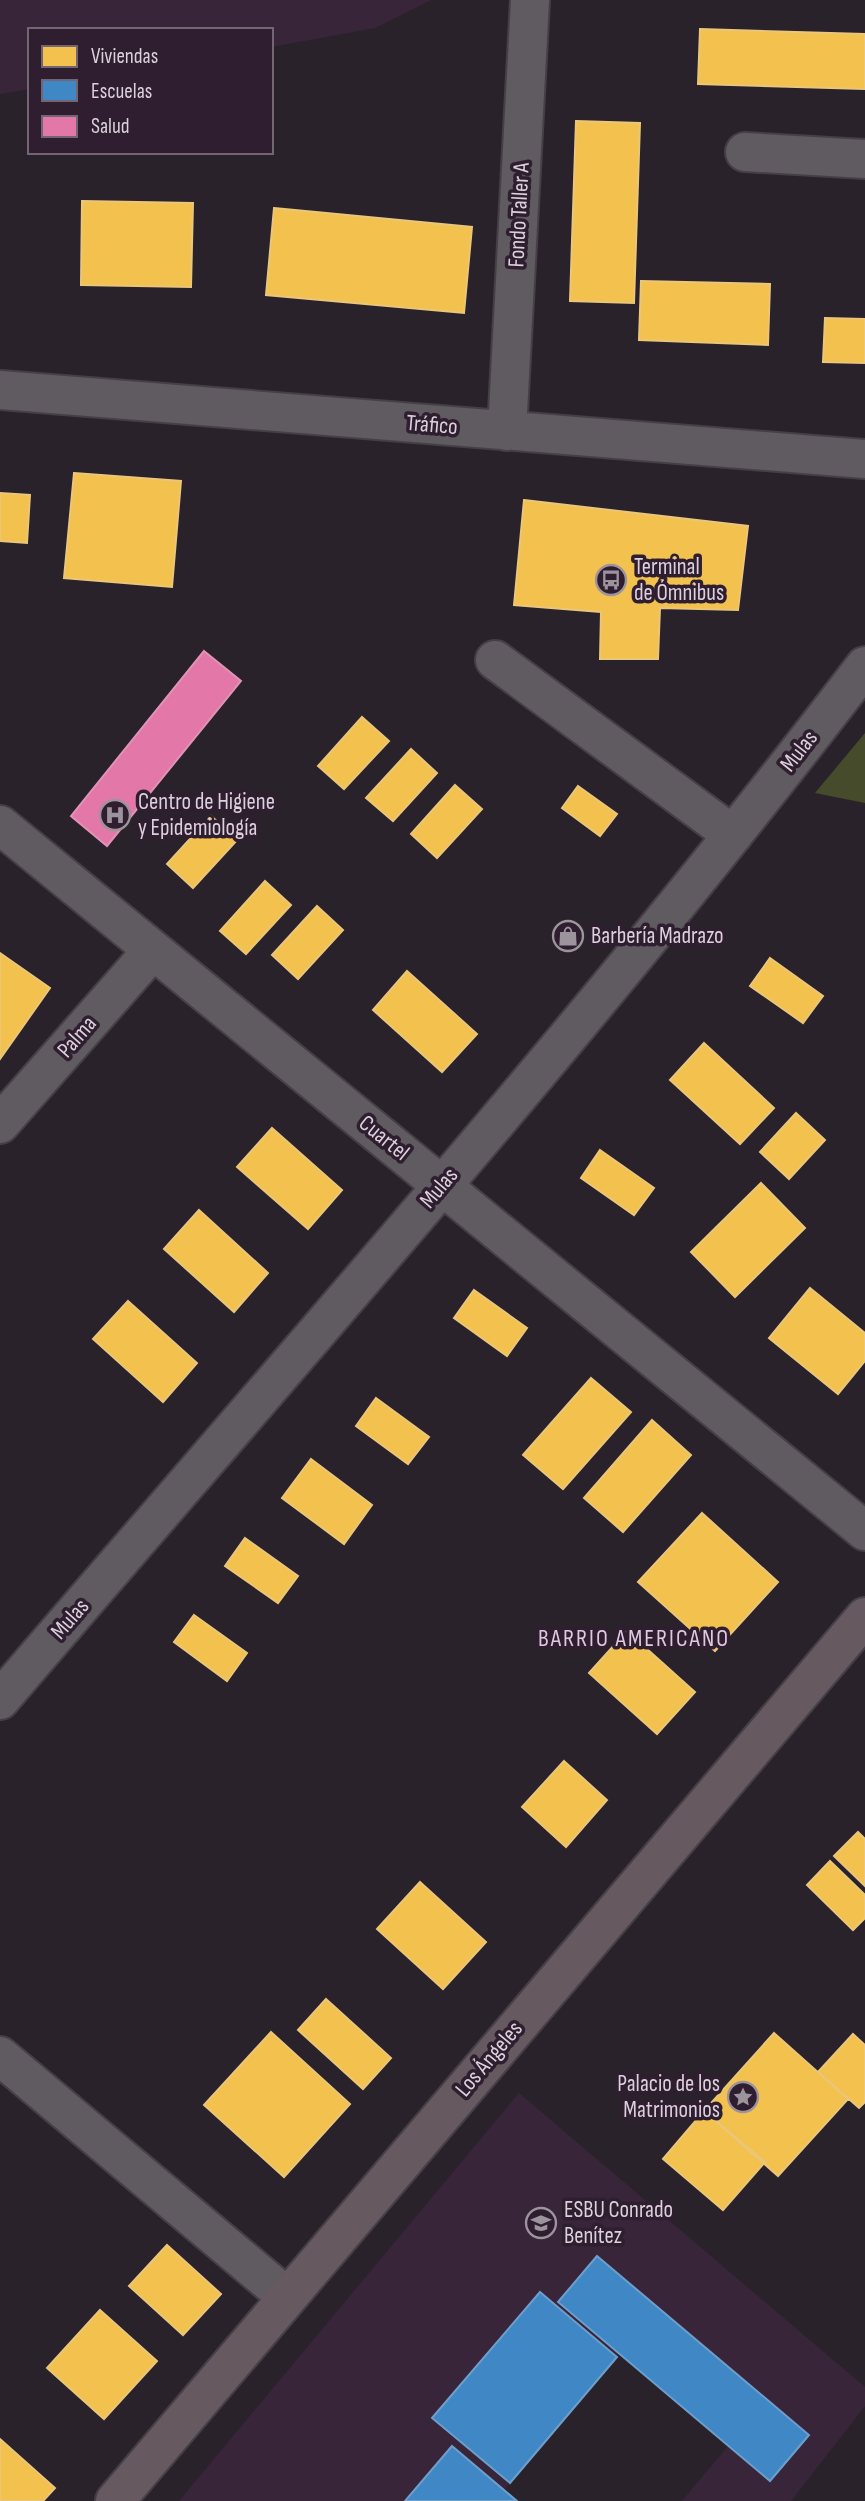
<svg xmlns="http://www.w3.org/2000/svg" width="865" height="2501" font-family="'Sofia Sans Condensed',sans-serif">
	<rect width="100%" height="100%" fill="#2a222b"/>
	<path fill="#382539" d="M0,0H431L375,28L271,47V30H30V89L0,94Z
		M519,2093L865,2387V2406L791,2501H682L728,2446L620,2354L504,2490L517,2501H179Z"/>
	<path fill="#464c2b" d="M865,733V803L815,793Z"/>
	<path fill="#f2c14e" stroke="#ebc678" stroke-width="2" d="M700,29L865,34V89L698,84Z
		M576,121L640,123L634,303L570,301Z
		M82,201L193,203L191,287L81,285Z
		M274,208L472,227L464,313L266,295Z
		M641,281L770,284L768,345L639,340Z
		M825,318L865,319V363L823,362Z
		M74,473L181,481L172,587L64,578Z
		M0,493L30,495L27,543L0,541Z
		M524,500L748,526L738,610L660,608L658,659H600L601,612L514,605Z
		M362,717L389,741L344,789L318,766Z
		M411,749L437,773L393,821L366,798Z
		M455,785L482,809L437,858L411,834Z
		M578,786L617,814L600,836L562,808Z
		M211,816L238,839L193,888L167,864Z
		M265,881L291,905L246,954L220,931Z
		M317,906L343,930L298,979L272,955Z
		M0,953L50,988L0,1059Z
		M770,958L823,996L803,1023L750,986Z
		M407,971L477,1034L442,1072L373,1010Z
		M704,1043L774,1108L740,1144L670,1080Z
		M796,1113L825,1140L789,1179L760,1152Z
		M272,1128L342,1190L308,1229L237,1167Z
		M600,1150L654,1188L634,1215L581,1178Z
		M761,1183L805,1228L735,1297L691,1252Z
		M199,1210L268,1273L234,1312L164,1249Z
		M810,1288L865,1333V1361L838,1394L769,1338Z
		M474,1290L527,1328L507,1356L454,1318Z
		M128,1301L197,1363L163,1402L93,1339Z
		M591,1378L631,1412L563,1489L523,1455Z
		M376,1398L429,1437L408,1464L356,1426Z
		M652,1420L691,1455L623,1532L584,1498Z
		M311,1459L372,1505L344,1544L282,1498Z
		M702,1513L778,1582L715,1651L638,1582Z
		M245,1538L298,1576L278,1603L225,1566Z
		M194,1615L247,1653L227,1681L174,1642Z
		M627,1631L695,1692L657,1734L589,1673Z
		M564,1761L607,1800L566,1847L522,1807Z
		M858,1832L865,1839V1886L834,1856Z
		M830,1861L865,1895V1918L853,1930L807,1885Z
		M420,1882L486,1942L443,1989L377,1929Z
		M326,1999L391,2058L363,2089L298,2030Z
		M271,2032L350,2104L284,2177L204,2105Z
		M774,2033L848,2099L778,2176L704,2111Z
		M853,2034L865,2045V2102L859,2108L818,2072Z
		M704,2111L765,2162L723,2210L663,2159Z
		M167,2245L221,2294L183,2335L129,2286Z
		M100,2310L157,2361L104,2419L47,2368Z
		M0,2439L55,2488L43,2501H0Z"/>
	<path fill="#3f88c5" stroke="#6e9ecc" stroke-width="2" d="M597,2256L809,2435L770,2481L558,2302Z
		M540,2292L617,2357L510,2483L432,2418Z
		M452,2446L517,2501H405Z"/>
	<path fill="#e377a8" stroke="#e192b7" stroke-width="2" d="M204,651L241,681L107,846L71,816Z"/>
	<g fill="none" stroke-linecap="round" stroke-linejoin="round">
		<g stroke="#463f47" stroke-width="42">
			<path id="minor" d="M745,152L865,159
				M0,390L865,459
				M507,431L530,0
				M495,660L733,835
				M0,825L865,1531
				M0,1124L153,950
				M0,1700C292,1359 592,1023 865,666
				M0,2056L287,2297"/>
		</g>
		<g stroke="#463f47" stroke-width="42">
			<path id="major" d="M115,2501L865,1617"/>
		</g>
		<use href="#minor" stroke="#605a61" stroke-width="38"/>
		<use href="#major" stroke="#665960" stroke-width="38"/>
	</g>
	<defs>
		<g id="bus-ring" transform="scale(1.575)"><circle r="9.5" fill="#2e1e2f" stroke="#9d939d" stroke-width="1.5"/><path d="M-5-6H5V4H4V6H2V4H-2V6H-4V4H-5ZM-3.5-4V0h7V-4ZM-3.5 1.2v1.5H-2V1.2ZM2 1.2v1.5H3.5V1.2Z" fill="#9d939d"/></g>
		<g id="hospital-ring" transform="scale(1.575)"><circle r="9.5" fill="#2e1e2f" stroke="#9d939d" stroke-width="1.5"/><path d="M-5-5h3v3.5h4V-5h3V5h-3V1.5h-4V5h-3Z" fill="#9d939d"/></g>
		<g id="shop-ring" transform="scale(1.575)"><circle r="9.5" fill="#2e1e2f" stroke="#9d939d" stroke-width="1.5"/><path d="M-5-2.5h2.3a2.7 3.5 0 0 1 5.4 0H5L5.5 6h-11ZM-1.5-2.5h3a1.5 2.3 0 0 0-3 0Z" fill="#9d939d"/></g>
		<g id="sight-ring" transform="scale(1.575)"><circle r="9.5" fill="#2e1e2f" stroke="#9d939d" stroke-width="1.5"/><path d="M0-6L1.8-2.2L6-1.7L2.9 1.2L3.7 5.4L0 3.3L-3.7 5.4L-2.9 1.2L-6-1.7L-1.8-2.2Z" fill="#9d939d"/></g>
		<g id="school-ring" transform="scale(1.575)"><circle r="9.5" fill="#2e1e2f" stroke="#9d939d" stroke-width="1.5"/><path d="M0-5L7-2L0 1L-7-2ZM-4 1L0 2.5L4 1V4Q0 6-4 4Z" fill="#9d939d"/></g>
	</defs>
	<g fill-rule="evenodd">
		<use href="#bus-ring" x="611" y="580"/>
		<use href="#hospital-ring" x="115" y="815"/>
		<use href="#shop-ring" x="568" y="936"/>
		<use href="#sight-ring" x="743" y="2097"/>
		<use href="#school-ring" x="541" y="2223"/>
	</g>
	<g text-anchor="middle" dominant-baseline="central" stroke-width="7" stroke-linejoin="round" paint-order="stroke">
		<g font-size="23" fill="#dbd0db" stroke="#2e1e2f">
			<text transform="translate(519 215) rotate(-87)">Fondo Taller A</text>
			<text transform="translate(432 425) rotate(5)">Tráfico</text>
			<text transform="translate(799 751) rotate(-52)">Mulas</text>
			<text transform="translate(77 1037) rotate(-49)">Palma</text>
			<text transform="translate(384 1138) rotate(39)">Cuartel</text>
			<text transform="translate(439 1188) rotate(-50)">Mulas</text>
			<text transform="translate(70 1619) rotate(-49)">Mulas</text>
			<text transform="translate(489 2059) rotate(-50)">Los Ángeles</text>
		</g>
		<g font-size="23" fill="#dbd0db" stroke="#2e1e2f" text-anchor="start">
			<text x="634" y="567">Terminal<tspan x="634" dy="26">de Ómnibus</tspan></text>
			<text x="138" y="802">Centro de Higiene<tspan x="138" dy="26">y Epidemiología</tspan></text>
			<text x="591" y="936">Barbería Madrazo</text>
			<text x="720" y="2084" text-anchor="end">Palacio de los<tspan x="720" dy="26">Matrimonios</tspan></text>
			<text x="564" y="2210">ESBU Conrado<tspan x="564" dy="26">Benítez</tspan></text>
		</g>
		<g font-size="24" letter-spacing="2" fill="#dfc9e0" stroke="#2e1e2f">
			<text x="634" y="1638">BARRIO AMERICANO</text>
		</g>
	</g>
	<rect x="28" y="28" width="245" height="126" fill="#2e1e2f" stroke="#736574" stroke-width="2"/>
	<rect x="42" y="46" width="35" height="21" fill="#f2c14e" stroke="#736574" stroke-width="2"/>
	<text x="91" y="63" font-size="21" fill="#dbd0db">Viviendas</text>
	<rect x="42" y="80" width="35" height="21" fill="#3f88c5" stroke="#736574" stroke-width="2"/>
	<text x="91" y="98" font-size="21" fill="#dbd0db">Escuelas</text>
	<rect x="42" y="116" width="35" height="21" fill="#e377a8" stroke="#736574" stroke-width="2"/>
	<text x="91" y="133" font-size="21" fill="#dbd0db">Salud</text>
</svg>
